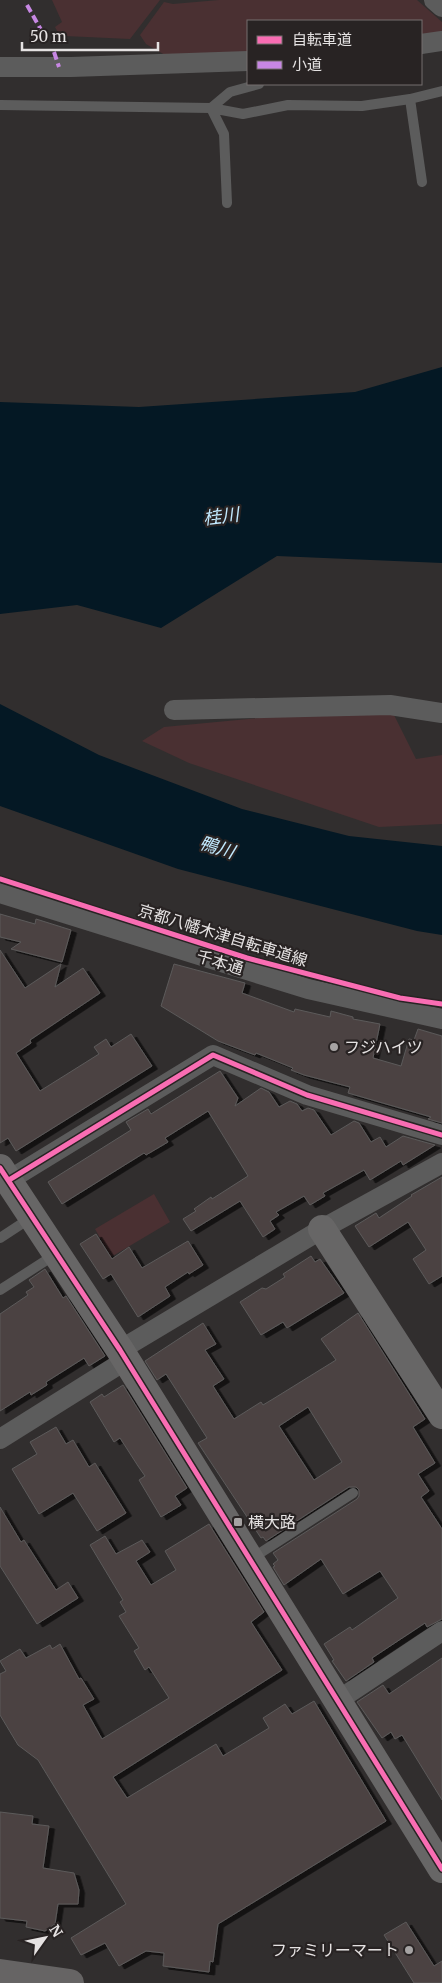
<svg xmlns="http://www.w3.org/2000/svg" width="442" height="1983" font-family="Merriweather,'Noto Sans JP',serif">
	<defs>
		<filter id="shadow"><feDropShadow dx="5.5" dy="3" stdDeviation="0" flood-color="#0009"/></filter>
	</defs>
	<rect width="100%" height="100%" fill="#312e2e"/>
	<path fill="#4a3032" d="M52,0H160L130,39L65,36L61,38L55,27L62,22Z
		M219,0H417L442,22V35L421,37V21H248V53L165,55L146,44L140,35L164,2L173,4Z
		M342,710L394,715L416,759L442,755V824L379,827L189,763L142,741L164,727Z
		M154,1194L170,1222L111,1257L95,1229Z"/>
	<path fill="#041824" d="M442,367V563L277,556L161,628L77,605L0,614V402L139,407L355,392Z
		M0,704L99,755L242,809L349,836L442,846V935L417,931L178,869L0,806Z"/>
	<path fill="#4b4343" stroke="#5c5a5a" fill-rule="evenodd" filter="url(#shadow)" d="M0,914L35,924L36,919L71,930L62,962L11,949L21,942L0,937Z
		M0,950L25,988L61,964L55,987L83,968L100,993L30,1040L31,1043L16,1053L40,1091L99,1054L94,1047L106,1039L111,1047L131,1034L152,1066L16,1151L8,1138L0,1143Z
		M174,964L245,983L242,993L294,1012L295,1009L330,1017L331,1011L353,1017V1019L380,1024L373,1058L401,1066L409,1039L414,1040L418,1029L442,1036V1123L428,1119L431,1117L348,1093L350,1087L304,1075L291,1070L293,1068L256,1053L255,1055L218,1041L161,1006Z
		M220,1071L238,1098L235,1106L261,1088L269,1092L279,1107L290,1101L297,1104L302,1111L308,1108L314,1110L331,1135L354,1121L359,1123L371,1142L380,1137L386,1147L403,1136L435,1145L403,1165L401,1161L370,1180L364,1170L323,1193L325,1196L310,1205L304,1196L276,1212L279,1215L270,1221L275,1229L263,1237L240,1201L191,1231L183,1219L196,1211L194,1209L211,1197L212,1199L248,1176L208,1111L165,1138L168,1142L146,1155L144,1153L62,1204L48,1182L131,1130L126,1122L148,1109L151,1114Z
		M442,1177V1276L429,1284L413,1259L426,1250L408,1222L369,1247L355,1226L376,1213L379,1218L412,1196L411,1195Z
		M96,1234L112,1259L129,1247L142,1268L188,1241L203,1265L189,1274L188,1272L165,1287L170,1296L138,1317L111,1274L103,1279L80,1244Z
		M311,1256L315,1262L320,1259L344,1293L287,1328L283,1322L261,1335L240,1302L262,1288L266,1289L285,1277L283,1274Z
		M45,1269L63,1298L66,1296L105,1356L89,1366L84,1358L46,1382L47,1385L31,1395L30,1392L0,1411V1314L28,1295L26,1292L34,1287L29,1280Z
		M358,1313L425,1419L413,1427L435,1463L418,1474L429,1491L421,1497L442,1529V1619L427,1627L425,1623L372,1658L374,1662L346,1681L332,1661L334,1660L324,1644L350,1627L352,1630L398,1598L380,1571L343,1594L321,1559L284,1585L273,1567L275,1566L273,1564L278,1560L273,1553L357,1499L359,1496V1490L356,1487H349L266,1541L263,1537L261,1538L198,1443L207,1438L166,1374L157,1380L145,1361L203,1323L216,1344L205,1350L224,1379L213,1386L234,1419L261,1402L263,1405L273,1399L336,1360L321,1339ZM308,1407L342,1462L314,1480L279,1426Z
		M123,1385L187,1488L175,1496L181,1505L161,1517L139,1480L145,1476L138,1466L120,1438L114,1442L90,1402L102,1394L104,1397Z
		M56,1427L66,1444L73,1440L89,1467L95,1463L126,1513L97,1531L73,1493L39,1514L12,1469L37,1454L30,1442Z
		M0,1507L21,1542L24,1540L56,1590L68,1582L78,1598L37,1624L0,1566Z
		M209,1524L264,1612L251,1622L282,1670L113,1777L127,1798L216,1744L223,1756L269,1728L263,1718L285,1704L292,1714L314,1701L386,1821L218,1924L213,1962L210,1961L209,1972L163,1966L164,1953L146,1951L119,1966L105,1943L81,1955L71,1938L126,1904L38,1760L18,1745L0,1715V1674L6,1671L0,1661L20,1649L26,1658L50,1645L52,1649L60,1644L79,1679L81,1678L94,1699L83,1705L102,1739L169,1698L149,1667L145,1670L134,1651L139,1648L119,1616L126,1612L120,1602L123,1600L90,1545L105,1536L116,1554L142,1540L150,1552L136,1561L151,1585L176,1570L165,1551Z
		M442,1658V1800L402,1735L395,1739L391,1732L382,1738L357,1702L383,1685L389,1694Z
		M0,1812L33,1816L32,1824L49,1826L43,1868L74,1873L79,1890L78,1904H58L55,1924L45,1931L26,1927L27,1921L0,1918Z
		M406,1922L434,1966L442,1961V1983H414L384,1935Z"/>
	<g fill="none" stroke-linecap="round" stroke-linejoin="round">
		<path stroke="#5c5c5c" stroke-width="10" d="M410,99L422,182
			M0,105L211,108L243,114L288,105L362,106L410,99L442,91
			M227,203L224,134L211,108L230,92L259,84
			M0,1238L32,1217
			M0,1290L56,1254
			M251,1559L353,1493"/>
		<path stroke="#5c5c5c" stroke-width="20" d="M434,0L442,7
			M421,44L442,41
			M0,67H71L248,61
			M174,710L390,705L442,713
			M0,893L308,989L442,1019
			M9,1180L213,1055L307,1095L442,1135
			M120,1350L322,1229L442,1163
			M0,1439L126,1360
			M337,1701L442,1631"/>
		<path stroke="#676666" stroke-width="28" d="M0,1168L120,1350L442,1869
			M322,1229L442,1415"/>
		<path stroke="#666464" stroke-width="28" d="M0,1973L70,1983"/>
		<path stroke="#c787e3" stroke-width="4" stroke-dasharray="8 4" stroke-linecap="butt" d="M27,5L44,35
			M54,52L59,67"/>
		<g stroke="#282323" stroke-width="8">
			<path id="cycleway" d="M0,879L247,958L400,998L442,1004
				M0,1168L120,1350L442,1869
				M9,1180L213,1055L307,1095L442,1135"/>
		</g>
		<use href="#cycleway" stroke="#f96db3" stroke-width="5"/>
	</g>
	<g fill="#a6a3a3" stroke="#282323" stroke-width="2">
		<circle cx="334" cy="1047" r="5"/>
		<rect x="233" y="1517" width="10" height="10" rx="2.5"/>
		<circle cx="409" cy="1950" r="5"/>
	</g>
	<g text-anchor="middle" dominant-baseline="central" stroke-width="4.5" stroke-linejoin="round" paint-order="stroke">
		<g font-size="16" fill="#e5e2e2" stroke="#282323">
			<text transform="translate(223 935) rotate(17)">京都八幡木津自転車道線</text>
			<text transform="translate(220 962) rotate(17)">千本通</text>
		</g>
		<g font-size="16" fill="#e5e2e2" stroke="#282323" text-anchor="start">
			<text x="344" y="1047">フジハイツ</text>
			<text x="248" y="1522">横大路</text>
			<text x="399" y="1950" text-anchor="end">ファミリーマート</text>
		</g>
		<g font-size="18" font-style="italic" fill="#c2eaff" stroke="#282323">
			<text transform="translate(221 516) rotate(-7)">桂川</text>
			<text transform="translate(217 847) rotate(17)">鴨川</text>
		</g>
	</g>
	<rect x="247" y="20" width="175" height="65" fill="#282323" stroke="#746f6f"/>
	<rect x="257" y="36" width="25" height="8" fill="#f96db3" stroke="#746f6f"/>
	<text x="292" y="45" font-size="15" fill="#e5e2e2">自転車道</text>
	<rect x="257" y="61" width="25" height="8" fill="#c787e3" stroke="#746f6f"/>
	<text x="292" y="70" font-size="15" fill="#e5e2e2">小道</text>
	<g transform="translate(45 1938) rotate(57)" stroke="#282323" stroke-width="4" paint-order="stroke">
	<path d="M0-4L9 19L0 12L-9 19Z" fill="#e5e2e2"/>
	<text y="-8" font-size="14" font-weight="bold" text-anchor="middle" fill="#e5e2e2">N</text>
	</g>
	<path d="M22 42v8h136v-8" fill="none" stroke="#e5e2e2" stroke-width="2.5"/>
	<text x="30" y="42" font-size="15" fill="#e5e2e2" stroke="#282323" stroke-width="4" paint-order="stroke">50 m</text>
</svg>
